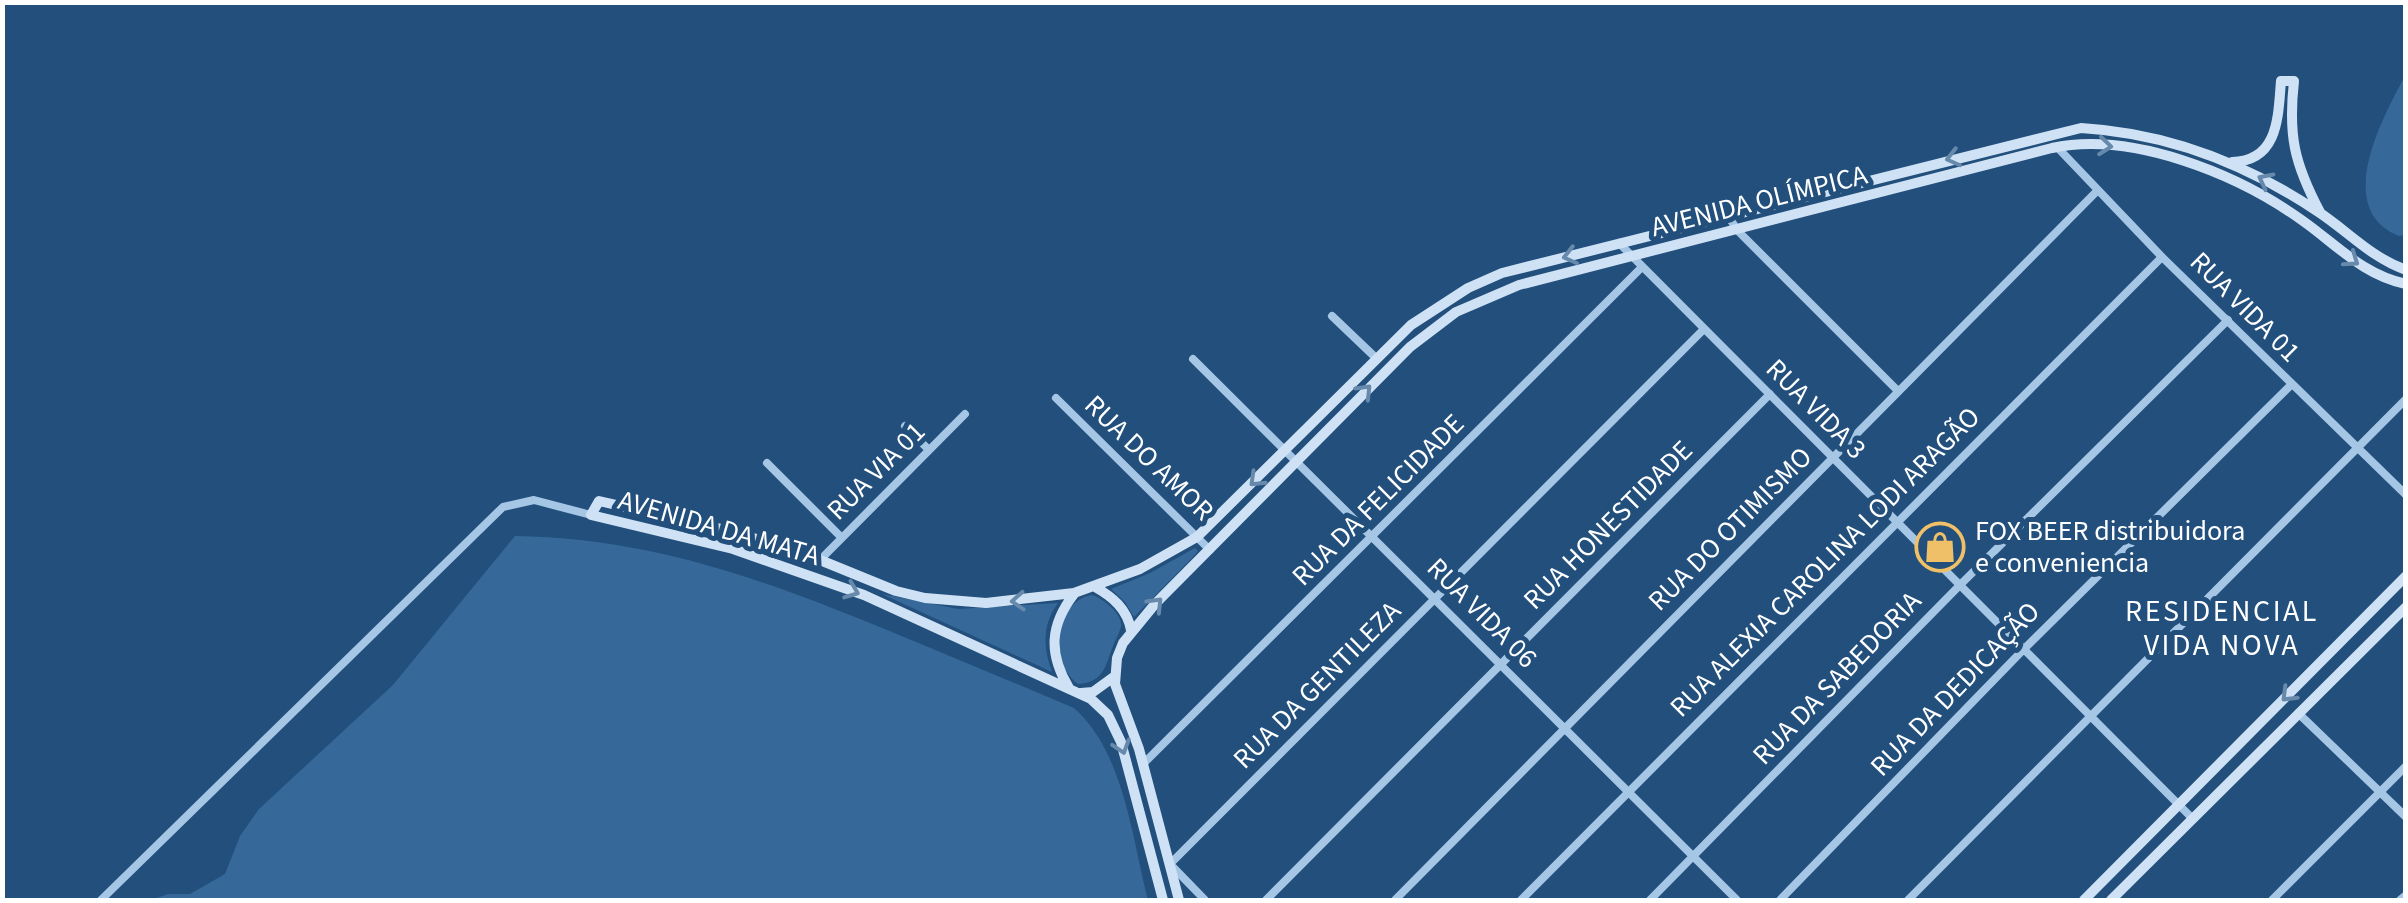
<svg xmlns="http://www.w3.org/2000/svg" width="2408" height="903" font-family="'Source Sans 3',sans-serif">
	<rect width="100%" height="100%" fill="#224f7b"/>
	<path fill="#366999" d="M2405,76L2406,235L2399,236C2332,209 2383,117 2405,76Z
		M515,536C657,538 776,584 904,637C961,661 1018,684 1074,708C1124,752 1132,838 1148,900H151L168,894H190L225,874L240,836L259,809L393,685Z
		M1195,548L1198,551L1192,558L1134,617L1125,602L1111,589L1150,573Z
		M882,594L958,609L1058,603C1042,624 1043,649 1052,672Z
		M1092,595C1102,598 1119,611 1121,623C1122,630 1115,639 1113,646C1105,667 1104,682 1078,684C1049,664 1054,601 1092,595Z"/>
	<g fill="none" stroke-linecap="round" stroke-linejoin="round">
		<path stroke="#a5c6e5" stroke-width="8" d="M2057,147L2162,257L2406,495
			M1728,216L1738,231L1898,391
			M1619,243L2192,818
			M1332,316L1376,358
			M1193,359L1737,900
			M1056,398L1210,550
			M905,426L929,450
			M767,463L842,538
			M820,560L965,414
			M2298,713L2406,817
			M1143,764L1642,267
			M101,900L503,507L534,500L591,515
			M1205,900L1170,864L1704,329
			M1266,900L1770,394
			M1395,900L2097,191
			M1521,900L2162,257
			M1650,900L1959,586L2228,320
			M1780,900L2022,651L2292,384
			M1908,900L2406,399
			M2272,900L2406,766
			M2400,900L2406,895"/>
		<path stroke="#cfe2f5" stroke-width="10" d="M2232,162C2279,161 2278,116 2281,81H2294C2288,135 2294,163 2320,212
			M1095,587C1113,597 1127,609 1131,630
			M1069,688C1048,653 1050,625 1074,594
			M1081,693L1093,692L1115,676
			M1163,900L1121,742L1108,715L1091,699L864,595L733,549L591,515L599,501L735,532L820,560L896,591L925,598L986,603L1074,593L1140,569L1197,537L1411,325L1468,288L1502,273L2081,128C2167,133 2245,163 2317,211C2348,231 2370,257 2406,270
			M1179,900L1139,749L1115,684L1117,658L1123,643L1155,604L1410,347L1456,312L1519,285L2052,148C2132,131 2238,174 2303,221C2337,245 2363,275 2406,284
			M2084,900L2406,576
			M2111,900L2406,607"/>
	</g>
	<defs><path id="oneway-chevron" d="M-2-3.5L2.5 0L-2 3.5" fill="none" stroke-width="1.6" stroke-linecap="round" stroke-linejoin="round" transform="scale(2.5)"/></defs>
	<g stroke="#678aac">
		<use href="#oneway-chevron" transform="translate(2105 146) rotate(6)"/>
		<use href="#oneway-chevron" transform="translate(1953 158) rotate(166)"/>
		<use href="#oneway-chevron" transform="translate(2265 180) rotate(-153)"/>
		<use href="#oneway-chevron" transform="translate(1570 256) rotate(166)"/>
		<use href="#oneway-chevron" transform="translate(2352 260) rotate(35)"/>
		<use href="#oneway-chevron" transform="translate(1365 391) rotate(-46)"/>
		<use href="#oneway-chevron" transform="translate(1256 480) rotate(136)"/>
		<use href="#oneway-chevron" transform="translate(852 591) rotate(21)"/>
		<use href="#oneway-chevron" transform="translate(1018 601) rotate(176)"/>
		<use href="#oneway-chevron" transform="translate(1156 604) rotate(-46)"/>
		<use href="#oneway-chevron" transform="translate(2288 695) rotate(135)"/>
		<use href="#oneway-chevron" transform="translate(1122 747) rotate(72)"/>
	</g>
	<defs>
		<g id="shop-ring" transform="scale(2.5)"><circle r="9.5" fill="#224f7b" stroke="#f0c068" stroke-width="1.5"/><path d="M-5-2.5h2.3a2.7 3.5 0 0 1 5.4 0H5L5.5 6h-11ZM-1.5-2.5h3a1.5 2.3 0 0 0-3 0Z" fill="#f0c068"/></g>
	</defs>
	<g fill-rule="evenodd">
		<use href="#shop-ring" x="1940" y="547"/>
	</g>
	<g text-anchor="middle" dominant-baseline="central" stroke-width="10" stroke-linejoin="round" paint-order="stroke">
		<g font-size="28" fill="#fff" stroke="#224f7b">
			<text transform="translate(1759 201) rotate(-14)">AVENIDA OLÍMPICA</text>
			<text transform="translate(2245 307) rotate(45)">RUA VIDA 01</text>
			<text transform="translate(1816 409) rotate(45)">RUA VIDA 3</text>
			<text transform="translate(1149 458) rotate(44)">RUA DO AMOR</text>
			<text transform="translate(876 471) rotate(-45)">RUA VIA 01</text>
			<text transform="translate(1378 500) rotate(-45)">RUA DA FELICIDADE</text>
			<text transform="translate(1608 525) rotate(-45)">RUA HONESTIDADE</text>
			<text transform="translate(719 528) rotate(16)">AVENIDA DA MATA</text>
			<text transform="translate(1730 529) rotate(-45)">RUA DO OTIMISMO</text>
			<text transform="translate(1825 562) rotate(-45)">RUA ALEXIA CAROLINA LODI ARAGÃO</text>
			<text transform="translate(1482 613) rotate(45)">RUA VIDA 06</text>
			<text transform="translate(1837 678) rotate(-46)">RUA DA SABEDORIA</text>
			<text transform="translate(1317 685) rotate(-45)">RUA DA GENTILEZA</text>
			<text transform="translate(1955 689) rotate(-46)">RUA DA DEDICAÇÃO</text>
		</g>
		<g font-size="28" fill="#fff" stroke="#224f7b" text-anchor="start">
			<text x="1975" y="531">FOX BEER distribuidora<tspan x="1975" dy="32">e conveniencia</tspan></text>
		</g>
		<g font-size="30" letter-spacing="2.5" fill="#fff" stroke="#224f7b">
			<text x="2222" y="611">RESIDENCIAL<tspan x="2222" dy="34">VIDA NOVA</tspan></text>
		</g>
	</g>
	<rect width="2408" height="903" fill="none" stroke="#ffffff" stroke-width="10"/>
</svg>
